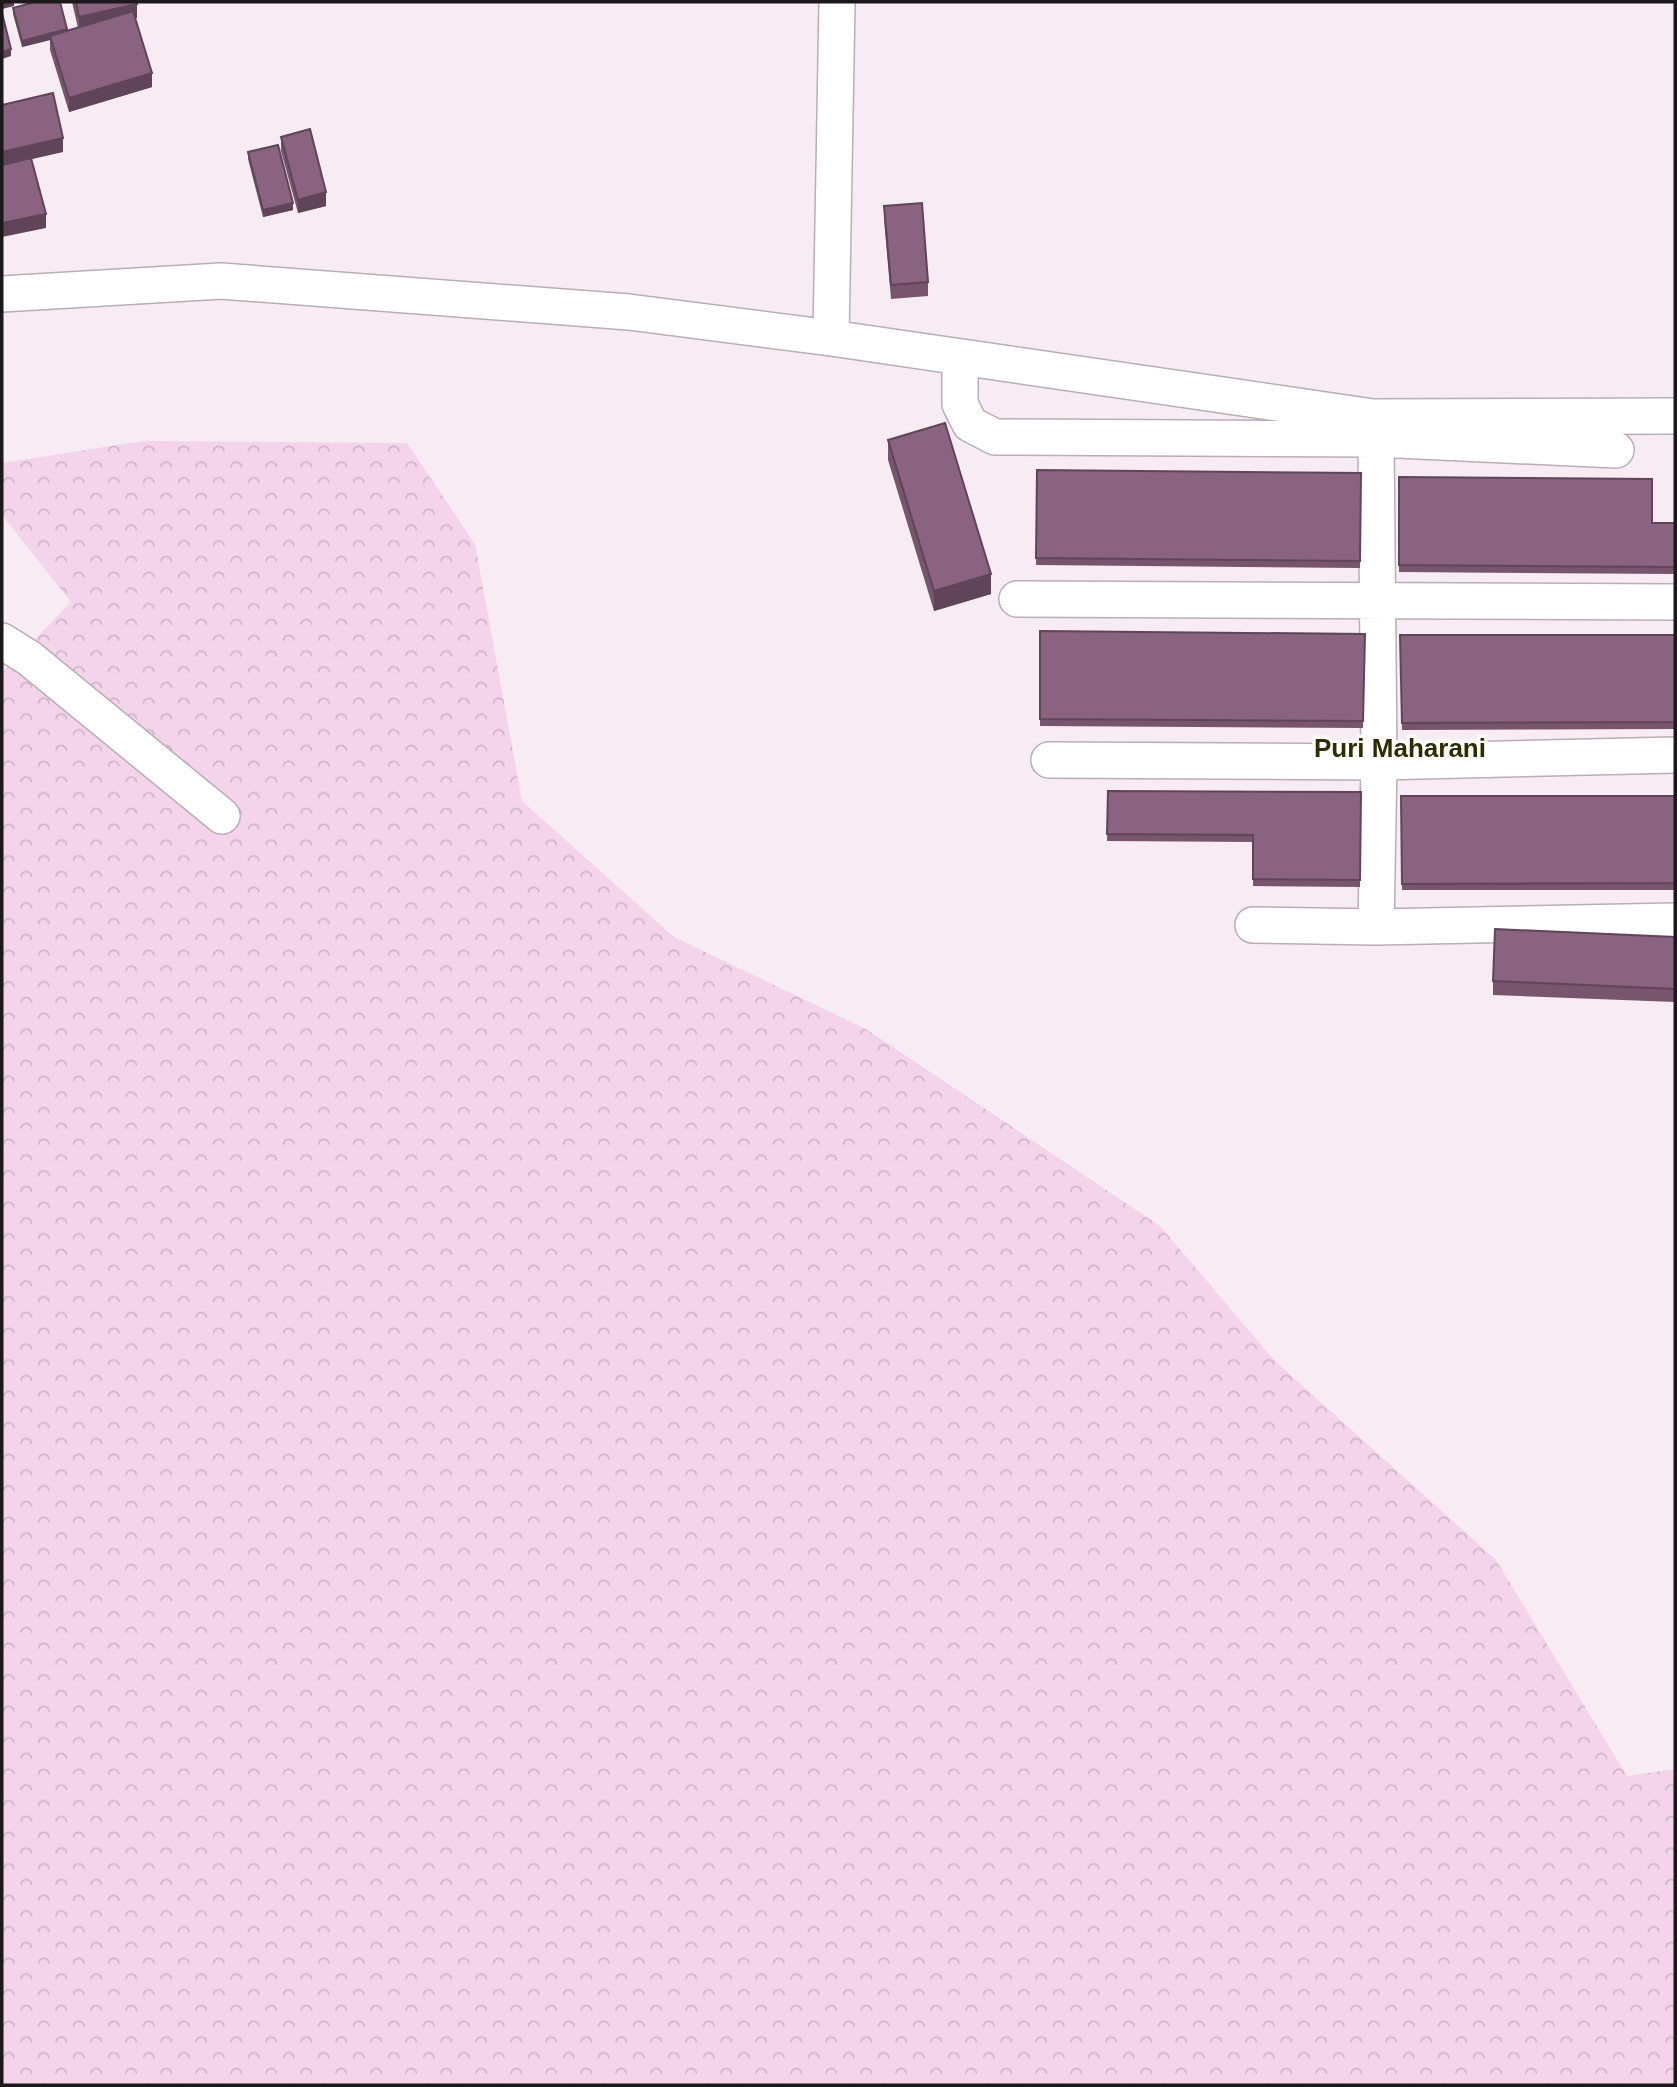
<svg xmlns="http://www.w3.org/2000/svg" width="1677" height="2087" font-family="Helvetica,sans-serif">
	<defs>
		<pattern id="forest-crowns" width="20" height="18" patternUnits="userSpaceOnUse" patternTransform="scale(1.75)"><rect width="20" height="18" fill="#f3d4ea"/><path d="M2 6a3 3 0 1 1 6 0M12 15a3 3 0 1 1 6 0" fill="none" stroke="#d0b5c8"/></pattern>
	</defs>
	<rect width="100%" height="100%" fill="#f7ecf4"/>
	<path fill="url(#forest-crowns)" d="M143,441L407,443L475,544L522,801L674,937L866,1029L1160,1226L1274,1360L1496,1560L1627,1776L1675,1769V2085H2V670L4,671L71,602L2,515V463Z"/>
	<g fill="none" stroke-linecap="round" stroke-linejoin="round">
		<g stroke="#b9aeb6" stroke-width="38">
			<path id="street" d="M2,294L221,281L629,312L831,338L1373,417L1675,416
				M831,338L837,2
				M960,357V404L970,424L995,437L1376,439L1616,450
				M1017,599L1675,602
				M2,641L29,658L222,816
				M1049,760L1379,762L1675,755
				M1253,925L1376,927L1379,762L1376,439
				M1376,927L1675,921"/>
		</g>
		<use href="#street" stroke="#fff" stroke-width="35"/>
	</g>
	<path fill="#76556d" d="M72,2H136L137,18H135L152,87L69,112L50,50V40L22,47L13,14V8L67,31L78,28Z
		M281,137L326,206L298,213L281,151Z
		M248,152L293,210L263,217L248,159Z
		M884,206L928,282V296L891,299L884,219Z
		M888,440L991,594L934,611L888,460Z
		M1037,470L1361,473L1360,568L1036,565Z
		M1399,477L1652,523H1675V574L1399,572Z
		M1040,631L1365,634L1363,728L1040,726Z
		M1400,635H1675V729L1402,730Z
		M1108,791L1361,792L1360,887L1253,886V842L1107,841Z
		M1401,796H1675V890H1402Z
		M1675,937V1002L1493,995V981Z"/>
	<path fill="#604559" d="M2,2H14V6L2,9Z
		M137,4V18L79,31V17Z
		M67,29V35L50,36V40L22,47V41Z
		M11,49V56L2,59V52Z
		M152,73V87L69,112V98Z
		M63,138V152L2,166V152Z
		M326,192V206L298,213V200Z
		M293,203V210L263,217V210Z
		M46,214V228L2,237V223Z
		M991,574V594L934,611V591Z"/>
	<path fill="#89637f" stroke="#604559" stroke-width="2" d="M35,2H60L67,29L22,41L13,8Z
		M76,2H136L137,4L79,17Z
		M133,11L152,73L69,98L50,36Z
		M2,13L11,49L2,52Z
		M53,93L63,138L2,152V105Z
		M310,129L326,192L298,200L281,137Z
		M278,145L293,203L263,210L248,152Z
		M31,158L46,214L2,223V165Z
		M922,203L928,282L891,285L884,206Z
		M945,423L991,574L934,591L888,440Z
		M1037,470L1361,473L1360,561L1036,558Z
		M1399,477L1652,479V523H1675V567L1399,565Z
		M1040,631L1365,634L1363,721L1040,719Z
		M1400,635H1675V722L1402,723Z
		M1108,791L1361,792L1360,880L1253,879V835L1107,834Z
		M1401,796H1675V883L1402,884Z
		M1495,929L1675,937V989L1493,981Z"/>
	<g text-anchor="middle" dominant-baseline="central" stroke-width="7" stroke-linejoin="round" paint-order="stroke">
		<g font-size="26" font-weight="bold" fill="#2e2c01" stroke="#fff">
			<text x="1400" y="748">Puri Maharani</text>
		</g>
	</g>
	<rect width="1677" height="2087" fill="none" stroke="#1c181b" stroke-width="7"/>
</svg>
